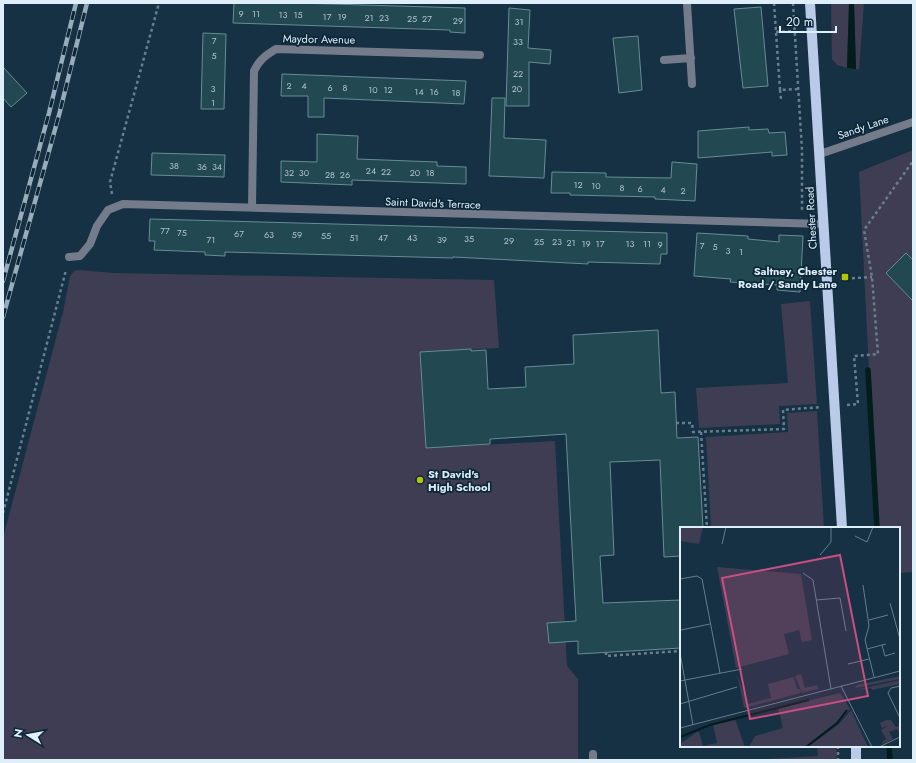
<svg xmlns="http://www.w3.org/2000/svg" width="916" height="763" font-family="Jost,sans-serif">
	<rect width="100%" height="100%" fill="#163143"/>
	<path fill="#3e3d53" d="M831,3H849L847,68L837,65L832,59Z
		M854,3H864L859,70L856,69Z
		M913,150V572L899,573V528H877L859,172Z
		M79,270L113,273L494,280L499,348L420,352L426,448L555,441L567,666L578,679V760H3V538L63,312L70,276L74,271Z
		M810,301L817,404L779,406L780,424L699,428L696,388L788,383L781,304Z
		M817,411L824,528H711L706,437L788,432L787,413Z
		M817,746H836L837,760H750L818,756Z"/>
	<path fill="#021d1c" d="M849,3H854L856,69L847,68Z"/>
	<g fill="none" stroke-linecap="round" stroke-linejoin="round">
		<path stroke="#021d1c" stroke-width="5.5" d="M868,370L877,528
			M889,746L890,760"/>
	</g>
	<path fill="#224851" stroke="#668d97" d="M234,3H297L465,8V33L450,32V30L233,23Z
		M761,7L768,86L743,88L734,9Z
		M509,8L530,10L528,48L551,50L550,64L529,62V106H506Z
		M203,33L226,34L224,109H201Z
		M638,36L642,90L619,93L613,38Z
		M3,67L27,93L11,107L3,98Z
		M282,74L466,81L464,104L324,98V117H308V96H281Z
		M492,98H505L504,138L546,140L544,178L489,176Z
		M749,127V130L768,129L769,133L785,132L787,155L772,156V152L698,158V131Z
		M317,134L358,136L357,159L437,162V166L466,167V184L352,180V185L281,182V161L317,162Z
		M152,153L225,155L224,177L151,175Z
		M672,162L697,164L695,201L655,199V197L570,195V193H551L552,172L606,173V177L671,178Z
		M150,219L667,233V254H661L660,264L588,262V264L473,258L453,257V258L225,252V256L205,255V252L154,250L155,241H149Z
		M697,233L748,236V239L779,242V235L803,236L800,292L777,290V285L730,282L731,279L694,276Z
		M906,253L913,260V301L886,273Z
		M658,330L661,393L675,392L677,438L698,437L703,528H681V556L664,557L660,460L610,462L614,555L600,556L603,603L681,600V648L578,654V641L549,643L547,623L576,621L566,434L490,439V444L426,448L420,352L471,349V351L486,350L488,389L526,387L525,367L574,364L573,335Z"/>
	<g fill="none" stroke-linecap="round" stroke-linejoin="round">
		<path stroke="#687f8e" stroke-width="2.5" stroke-dasharray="3 3" stroke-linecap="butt" d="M774,3L780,90L798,89
			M793,3L802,150V212
			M776,32L794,31
			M780,90L781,99
			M112,194L110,182L159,3
			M840,279L872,277
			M847,405L858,404L854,356L878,354L872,277L864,230L913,161
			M676,423H692L693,432L784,429L783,410L821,407
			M701,432L707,528
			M3,513L66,270
			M606,652V656L681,651
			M838,746V760"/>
		<path stroke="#747c8b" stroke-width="8" d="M687,3L692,84
			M664,60L691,58
			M252,207L254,71C259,60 266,55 276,49L480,55
			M69,257L80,256L90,244L97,226L108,210L123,204L823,224
			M593,754V760"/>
		<path stroke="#747c8b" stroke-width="8" d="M820,154L913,122"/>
		<path stroke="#bacbea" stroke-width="10" d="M810,3L842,528
			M856,746V760"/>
		<g stroke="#98acb9" stroke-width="4.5">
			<path id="rail" d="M3,281L49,113L76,3
				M3,317L59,115L87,3"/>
		</g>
		<use href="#rail" stroke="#0b2738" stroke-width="3" stroke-dasharray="9" stroke-linecap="butt"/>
	</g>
	<g fill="#aec50a" stroke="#0b2738" stroke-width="1.5">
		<rect x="841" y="273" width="8" height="8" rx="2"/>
		<circle cx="420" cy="480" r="4"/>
	</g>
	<g text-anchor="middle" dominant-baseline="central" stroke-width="3.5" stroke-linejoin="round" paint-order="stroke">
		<g font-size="9" fill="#b0c5d0">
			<text x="241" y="13">9</text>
			<text x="256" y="13">11</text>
			<text x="283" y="14">13</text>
			<text x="298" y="14">15</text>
			<text x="327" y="16">17</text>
			<text x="342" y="16">19</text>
			<text x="369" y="17">21</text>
			<text x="384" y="17">23</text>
			<text x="412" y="18">25</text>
			<text x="427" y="18">27</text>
			<text x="458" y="20">29</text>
			<text x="519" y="21">31</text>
			<text x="214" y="40">7</text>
			<text x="518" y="41">33</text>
			<text x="214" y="55">5</text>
			<text x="518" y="73">22</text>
			<text x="289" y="85">2</text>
			<text x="304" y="85">4</text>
			<text x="330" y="87">6</text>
			<text x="345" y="87">8</text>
			<text x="213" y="88">3</text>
			<text x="517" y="88">20</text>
			<text x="373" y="89">10</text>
			<text x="388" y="89">12</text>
			<text x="419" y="91">14</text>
			<text x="434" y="91">16</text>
			<text x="456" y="92">18</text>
			<text x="213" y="102">1</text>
			<text x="174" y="165">38</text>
			<text x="202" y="166">36</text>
			<text x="217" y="166">34</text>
			<text x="371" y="170">24</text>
			<text x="386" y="171">22</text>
			<text x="289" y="172">32</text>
			<text x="304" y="172">30</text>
			<text x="415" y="172">20</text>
			<text x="430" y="172">18</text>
			<text x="330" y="174">28</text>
			<text x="345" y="174">26</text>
			<text x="578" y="184">12</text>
			<text x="596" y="185">10</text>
			<text x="622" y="187">8</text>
			<text x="640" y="188">6</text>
			<text x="663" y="189">4</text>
			<text x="683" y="190">2</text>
			<text x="165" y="230">77</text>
			<text x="182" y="232">75</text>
			<text x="239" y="233">67</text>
			<text x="269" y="234">63</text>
			<text x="297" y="234">59</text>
			<text x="326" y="235">55</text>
			<text x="354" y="237">51</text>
			<text x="383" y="237">47</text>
			<text x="412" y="237">43</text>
			<text x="469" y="238">35</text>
			<text x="211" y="239">71</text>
			<text x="442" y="239">39</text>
			<text x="509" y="240">29</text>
			<text x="539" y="241">25</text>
			<text x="557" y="241">23</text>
			<text x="571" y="242">21</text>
			<text x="586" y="243">19</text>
			<text x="600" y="243">17</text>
			<text x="630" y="243">13</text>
			<text x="647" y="243">11</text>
			<text x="660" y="244">9</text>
			<text x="702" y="245">7</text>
			<text x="715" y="246">5</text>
			<text x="728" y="250">3</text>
			<text x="741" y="251">1</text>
		</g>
		<g font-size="11" fill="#dfeffa" stroke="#0b2738">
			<text transform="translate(319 39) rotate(1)">Maydor Avenue</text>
			<text transform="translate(863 127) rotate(-19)">Sandy Lane</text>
			<text transform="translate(433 203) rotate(2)">Saint David's Terrace</text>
			<text transform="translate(811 218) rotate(-93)">Chester Road</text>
		</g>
		<g font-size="11" font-weight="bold" fill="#dfeffa" stroke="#0b2738" text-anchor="end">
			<text x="837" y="271">Saltney, Chester<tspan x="837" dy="13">Road / Sandy Lane</tspan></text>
			<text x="428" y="474" text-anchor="start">St David's<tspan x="428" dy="13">High School</tspan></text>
		</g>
	</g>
	<g transform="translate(680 527)">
		<rect width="220" height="220" fill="#163143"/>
		<path d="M0,0H23L19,17L0,14ZM37,40L121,47L132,113L122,115L119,103L104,107L109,127L56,141ZM57,147L68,177L91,171L88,157L114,150L117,162H120L121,166L64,181ZM121,147L125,161L137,158L138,162L122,166L115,149ZM220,149V152L175,161L177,158ZM220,153V157L192,163L191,161L176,163ZM160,166L170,182L157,196L126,220H69L75,209L103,201L98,181ZM171,183L188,220H128L159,197ZM55,192L65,220H0V217L17,205H19L23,219L37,216L33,197ZM206,193H211L216,200L220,199V207L217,202L209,205L213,212L203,217L202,215L206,212L201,203L209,198L202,201L200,196Z" fill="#3e3d53"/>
		<path fill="none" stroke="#021d1c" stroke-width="2" d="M0,210L30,198L129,173M126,220L157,196L167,183"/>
		<path fill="none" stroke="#667d8c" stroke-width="1" d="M175,9L187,15L193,0M42,17L46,0M140,28L151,15V0M123,46L133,53L151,162M0,52L17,49L22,52L40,146M183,58L189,99L185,113L194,150M136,73L160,71L166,104M210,76L220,112M189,93L208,88M1,103L30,97M206,117L202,118L205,129L215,126M187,122L202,118M0,126L13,198M168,137L189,132M0,154L62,142M161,159L192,220M220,159L211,161L208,166L220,191M0,177L57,160M0,201L220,144M199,220L220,210"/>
		<path fill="#c94e83" fill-opacity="0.15" stroke="#c94e83" stroke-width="2" d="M160,28L188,169L70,192L42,51Z"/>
		<rect width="220" height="220" fill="none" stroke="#dfeffa" stroke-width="2"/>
	</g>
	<rect width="916" height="763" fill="none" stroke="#dfeffa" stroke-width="8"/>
	<g transform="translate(28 735) rotate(281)" stroke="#0b2738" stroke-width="3" paint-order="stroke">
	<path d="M0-3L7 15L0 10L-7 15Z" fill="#dfeffa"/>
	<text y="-6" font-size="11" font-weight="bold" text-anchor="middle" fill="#dfeffa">N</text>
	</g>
	<path d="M780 26v6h56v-6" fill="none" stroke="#dfeffa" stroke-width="2"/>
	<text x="786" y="26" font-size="12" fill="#dfeffa" stroke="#0b2738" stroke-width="3" paint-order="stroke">20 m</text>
</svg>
